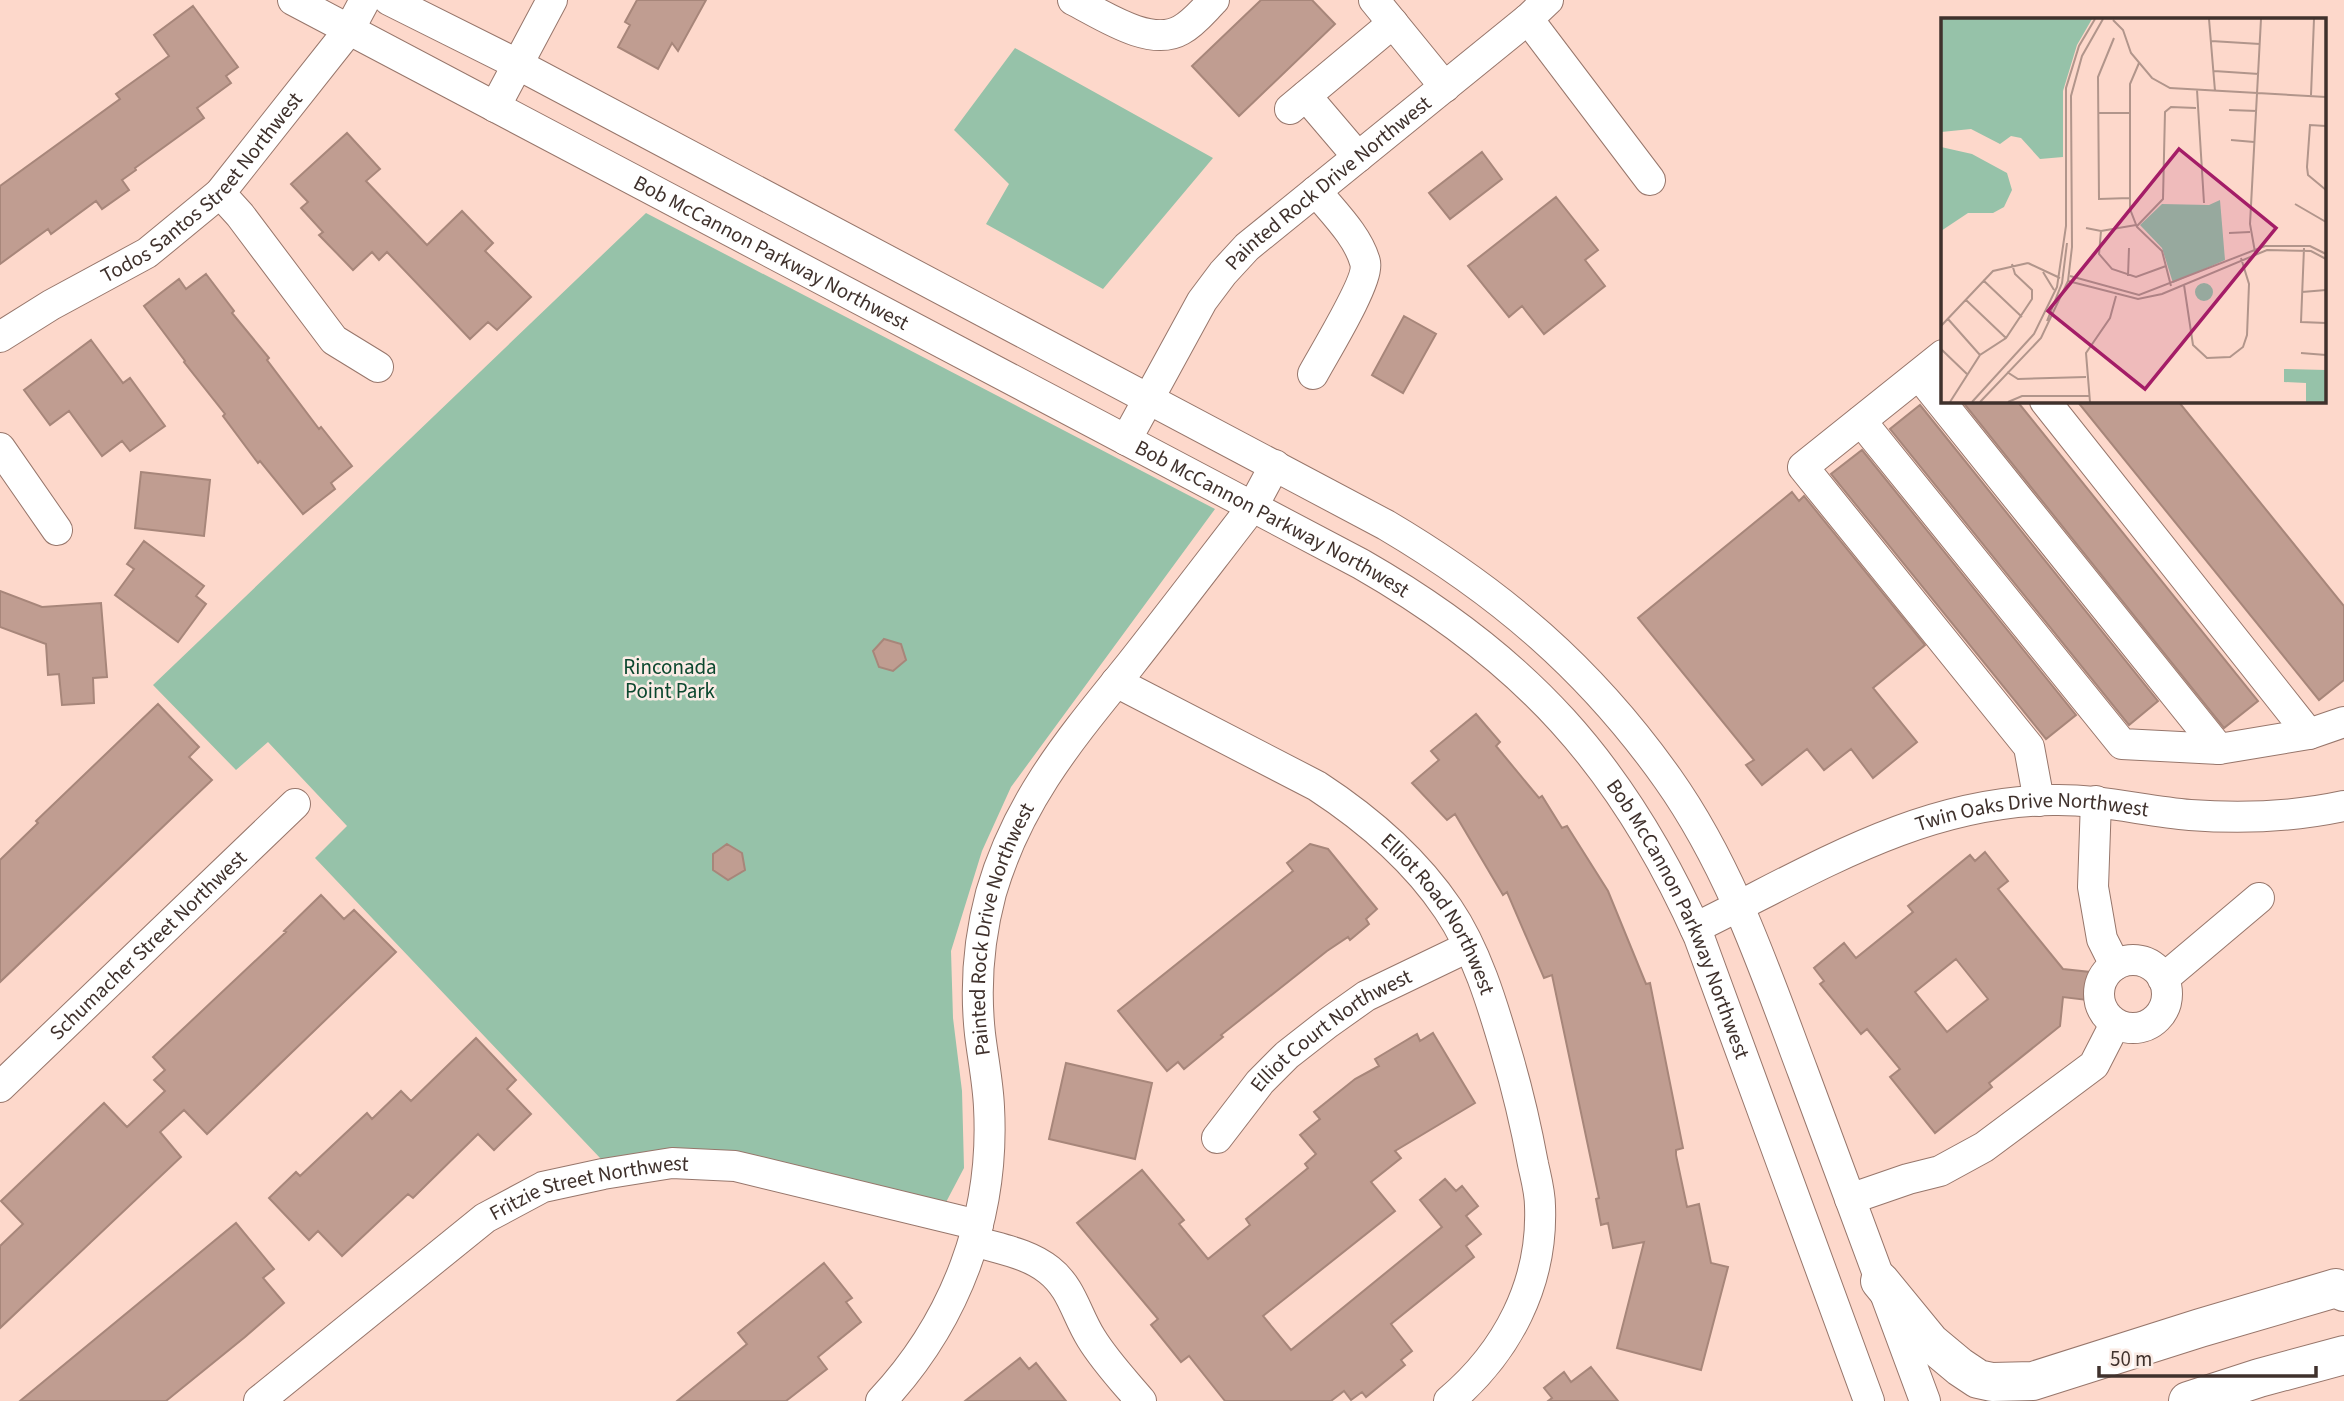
<svg xmlns="http://www.w3.org/2000/svg" width="2344" height="1401" font-family="'Source Sans 3',sans-serif">
	<rect width="100%" height="100%" fill="#fdd8cb"/>
	<path fill="#96c2a9" d="M1015,48L1213,158L1103,289L986,224L1009,184L954,130Z
		M646,213L1215,509L1011,787L982,851L951,951L953,1018L962,1091L964,1168L944,1206L601,1159L315,858L347,826L268,742L236,770L153,685Z"/>
	<path fill="#c09d91" stroke="#a7867a" stroke-width="2" fill-rule="evenodd" d="M637,0H706L678,51L672,43L658,69L618,47L630,25L625,22Z
		M1261,0H1312L1335,24L1239,116L1192,66Z
		M193,6L238,67L226,76L231,83L197,108L204,118L135,168L136,170L122,180L129,190L102,209L96,201L51,234L48,229L0,264V186L120,99L116,94L169,56L154,35Z
		M347,133L380,169L366,181L427,245L462,211L493,243L485,251L531,297L497,330L488,322L470,339L387,252L379,260L372,252L353,270L319,235L323,232L301,208L308,202L291,184Z
		M1482,152L1502,179L1450,219L1429,193Z
		M1556,197L1598,250L1585,260L1605,286L1544,334L1522,306L1509,317L1468,266Z
		M206,274L234,311L232,313L269,358L267,360L319,429L321,427L352,466L331,483L335,489L303,514L260,461L258,463L223,416L225,414L184,362L185,361L144,306L179,279L186,289Z
		M1404,316L1436,334L1403,393L1372,375Z
		M91,340L123,383L130,378L165,426L130,451L122,441L102,456L69,411L50,425L24,390Z
		M1962,401H2017L2258,701L2224,728Z
		M2077,401H2178L2344,606V680L2319,700Z
		M1920,405L2158,701L2129,725L1890,429Z
		M1862,450L2076,715L2046,739L1831,474Z
		M141,472L210,480L204,536L135,528Z
		M1792,492L1799,501L1804,496L1925,645L1873,688L1917,742L1873,778L1851,749L1824,770L1807,749L1762,785L1746,765L1754,760L1638,618Z
		M144,541L204,586L196,596L206,604L178,642L115,595L134,569L127,564Z
		M0,591L42,607L101,603L107,677L93,678L94,703L62,705L59,674L48,675L46,644L0,627Z
		M884,639L901,644L906,660L893,671L879,667L873,651Z
		M158,704L199,747L189,757L212,780L0,982V860L38,823L36,821Z
		M1476,714L1500,742L1496,746L1539,798L1542,796L1562,828L1567,826L1608,891L1646,984L1650,983L1683,1148L1676,1150V1155L1687,1207L1699,1204L1711,1263L1728,1267L1701,1370L1617,1348L1644,1242L1613,1248L1608,1223L1601,1225L1596,1199L1599,1198L1552,975L1544,978L1507,892L1503,895L1455,814L1447,820L1412,783L1439,760L1431,751Z
		M727,844L742,853L745,870L728,880L713,870V854Z
		M1310,844L1328,849L1377,909L1366,919L1369,924L1350,940L1348,937L1327,951L1221,1035L1223,1037L1184,1069L1178,1062L1167,1071L1118,1011L1293,871L1287,863Z
		M1985,852L2008,881L1998,889L2063,969L2090,972L2087,1000L2063,997L2060,1026L1989,1083L1992,1087L1935,1133L1890,1077L1900,1069L1867,1029L1861,1034L1820,984L1824,981L1814,968L1844,943L1856,958L1913,912L1908,906L1970,855L1975,861ZM1956,959L1988,999L1947,1032L1915,992Z
		M321,895L344,919L354,910L396,952L207,1134L184,1110L160,1132L181,1157L0,1328V1246L23,1224L1,1201L104,1103L127,1127L165,1091L154,1080L165,1070L153,1057L286,932L284,931Z
		M1433,1033L1475,1103L1395,1151L1401,1158L1371,1182L1395,1211L1263,1316L1291,1350L1442,1227L1420,1200L1445,1179L1456,1191L1462,1186L1478,1206L1466,1216L1481,1234L1466,1246L1474,1257L1391,1324L1412,1351L1401,1360L1405,1365L1366,1397L1362,1392L1351,1400L1344,1391L1331,1401H1225L1189,1356L1181,1362L1151,1325L1158,1319L1077,1223L1142,1170L1184,1220L1179,1224L1208,1259L1250,1225L1246,1219L1308,1168L1305,1164L1316,1154L1300,1135L1320,1119L1314,1112L1355,1079L1379,1066L1375,1059L1417,1034L1420,1041Z
		M476,1038L516,1080L507,1089L531,1114L494,1150L478,1134L413,1198L408,1194L342,1256L318,1231L309,1240L269,1198L296,1172L300,1176L367,1113L372,1119L401,1091L411,1101Z
		M1066,1063L1152,1083L1135,1159L1049,1139Z
		M236,1223L274,1269L263,1278L284,1303L245,1337L166,1401H20Z
		M824,1263L852,1298L846,1302L861,1322L818,1357L827,1369L786,1401H677L747,1344L738,1333Z
		M1020,1358L1029,1369L1036,1363L1066,1401H965Z
		M1591,1367L1618,1401H1548L1552,1398L1544,1388L1564,1372L1571,1382Z"/>
	<g fill="none" stroke-linecap="round" stroke-linejoin="round">
		<g stroke="#97766b" stroke-width="32">
			<g id="minor">
				<path id="s1" d="M293,0L1361,564C1525,658 1622,764 1699,937L1869,1401"/>
				<path d="M389,0L517,64L1386,525C1501,593 1590,669 1668,779C1731,868 1765,971 1803,1072C1844,1182 1884,1292 1925,1401"/>
				<path d="M1073,0C1101,14 1150,48 1181,30C1194,23 1204,10 1214,0"/>
				<path d="M1374,0L1445,87"/>
				<path d="M1528,19L1650,180"/>
				<path d="M1306,96L1358,157"/>
				<path d="M495,107L552,0"/>
				<path d="M1290,109L1393,23"/>
				<path d="M220,193L240,215L334,340L378,367"/>
				<path id="s2" d="M0,337L51,305L147,253L220,193L349,30L365,0"/>
				<path d="M1943,355L1803,467L2029,747L2039,801"/>
				<path d="M1313,374C1323,355 1370,280 1365,262C1358,236 1333,212 1316,191"/>
				<path d="M1919,375L2219,749"/>
				<path d="M2045,401L2309,734L2344,722"/>
				<path d="M1861,421L2122,744L2219,749L2309,734"/>
				<path id="s3" d="M1126,440L1202,301L1223,273L1247,247L1528,19L1548,0"/>
				<path d="M0,448L57,530"/>
				<path id="s4" d="M1116,682L1317,786C1366,818 1415,860 1448,909C1476,950 1492,1003 1506,1051C1517,1088 1526,1126 1533,1164C1536,1178 1540,1192 1540,1206C1543,1284 1507,1352 1449,1401"/>
				<path d="M2096,801L2093,887L2102,939L2115,965"/>
				<path id="s5" d="M1695,928C1812,871 1918,802 2053,800C2099,799 2144,811 2190,815C2242,819 2293,817 2344,806"/>
				<circle cx="2133" cy="994" r="34"/>
				<path d="M2163,979L2259,898"/>
				<path id="s6" d="M0,1087L295,804"/>
				<path id="s7" d="M1217,1138L1260,1082L1287,1055L1328,1023L1366,996L1468,947"/>
				<path d="M1850,1199L1908,1179L1940,1171L1984,1147L2094,1065L2115,1024"/>
				<path d="M974,1241C999,1249 1028,1253 1049,1270C1072,1288 1076,1314 1091,1338C1105,1361 1124,1381 1141,1401"/>
				<path id="s8" d="M259,1401L485,1218L543,1187L603,1174L672,1163L735,1166L978,1225"/>
				<path id="s9" d="M881,1401C956,1321 995,1217 989,1107C988,1083 983,1059 980,1034C975,988 979,938 991,893C1018,800 1071,738 1130,665C1171,613 1212,559 1253,506L1275,465"/>
			</g>
		</g>
		<g stroke="#97766b" stroke-width="40">
			<path id="major" d="M1880,1281L1930,1342L1960,1367L1978,1379L1992,1382L2033,1381L2200,1328L2336,1288L2344,1292
				M2188,1401L2259,1378L2344,1355"/>
		</g>
		<use href="#minor" stroke="#fff" stroke-width="30"/>
		<use href="#major" stroke="#fff" stroke-width="38"/>
	</g>
	<g text-anchor="middle" dominant-baseline="central" stroke-width="5" stroke-linejoin="round" paint-order="stroke">
		<g font-size="21" fill="#3f312c" stroke="#faebe5">
			<text stroke="none"><textPath href="#s3" startOffset="332">Painted Rock Drive Northwest</textPath></text>
			<text stroke="none"><textPath href="#s2" startOffset="254">Todos Santos Street Northwest</textPath></text>
			<text stroke="none"><textPath href="#s1" startOffset="541">Bob McCannon Parkway Northwest</textPath></text>
			<text stroke="none"><textPath href="#s1" startOffset="1108">Bob McCannon Parkway Northwest</textPath></text>
			<text stroke="none"><textPath href="#s5" startOffset="362">Twin Oaks Drive Northwest</textPath></text>
			<text stroke="none"><textPath href="#s4" startOffset="406">Elliot Road Northwest</textPath></text>
			<text stroke="none"><textPath href="#s1" startOffset="1696">Bob McCannon Parkway Northwest</textPath></text>
			<text stroke="none"><textPath href="#s9" startOffset="504">Painted Rock Drive Northwest</textPath></text>
			<text stroke="none"><textPath href="#s6" startOffset="205">Schumacher Street Northwest</textPath></text>
			<text stroke="none"><textPath href="#s7" startOffset="159">Elliot Court Northwest</textPath></text>
			<text stroke="none"><textPath href="#s8" startOffset="401">Fritzie Street Northwest</textPath></text>
		</g>
		<g font-size="21" fill="#0b472e" stroke="#faebe5">
			<text x="670" y="667">Rinconada<tspan x="670" dy="24">Point Park</tspan></text>
		</g>
	</g>
	<g transform="translate(1941 18)">
		<rect width="385" height="385" fill="#fdd8cb"/>
		<path d="M0,1H151L136,27L122,73V139L99,141L80,120L70,118L59,126L30,111L0,114ZM0,129L31,136L66,155L71,172L63,189L52,195H27L0,213ZM279,182L284,242L232,265L221,230L199,207L221,186L268,187ZM254 274a9 9 0 1 1 18 0a9 9 0 1 1-18 0ZM343,351L385,352V384H365V365L343,364Z" fill="#96c2a9"/>
		<path fill="none" stroke="#b1958b" stroke-width="2" d="M268,1L274,73M172,2L182,12L190,35L211,60L229,70L385,79M173,20L157,59L158,181L189,180M270,23L319,26M198,45L189,66V191L196,209L221,233L230,268M273,53L318,56M256,72L263,185M370,77L373,1M288,92L316,93M157,95H189M385,108L369,107L366,149L367,157L385,172M290,122L313,124M354,186L385,204M196,208L222,181L224,94L230,89L255,90M145,210L160,213L195,207M160,213L158,236L171,251L195,259L225,248M288,215L309,214M363,230L360,304L385,305M314,234L309,206L320,1M87,245L119,260M102,254L113,272M129,258L198,277L324,228H369L385,236M187,258L188,230M42,262L81,299M127,263L197,281L221,276L326,232L370,233L385,241M243,267L252,327L266,340L289,339L302,329L306,317L308,266L300,240M361,274L385,272M25,282L65,320M7,301L39,337M106,303L121,265L126,225M0,308L52,253L87,245M0,331L27,357M360,335L385,337M66,354L77,361L145,359M9,384L39,337L65,320L91,281V272L74,256L71,246M31,384L93,316L116,269L125,208V70L138,28L154,1M39,384L100,320L127,263L131,229L130,78L141,38L162,1M67,384L81,378H149M149,384L145,335L169,300L175,278"/>
		<path fill="#a41d67" fill-opacity="0.15" stroke="#a41d67" stroke-width="3.5" d="M238,131L335,210L204,371L107,293Z"/>
		<rect width="385" height="385" fill="none" stroke="#3f312c" stroke-width="3.5"/>
	</g>
	<path d="M2099 1366v10h217v-10" fill="none" stroke="#3f312c" stroke-width="3.5"/>
	<text x="2110" y="1366" font-size="21" fill="#3f312c" stroke="#faebe5" stroke-width="5" paint-order="stroke">50 m</text>
</svg>
